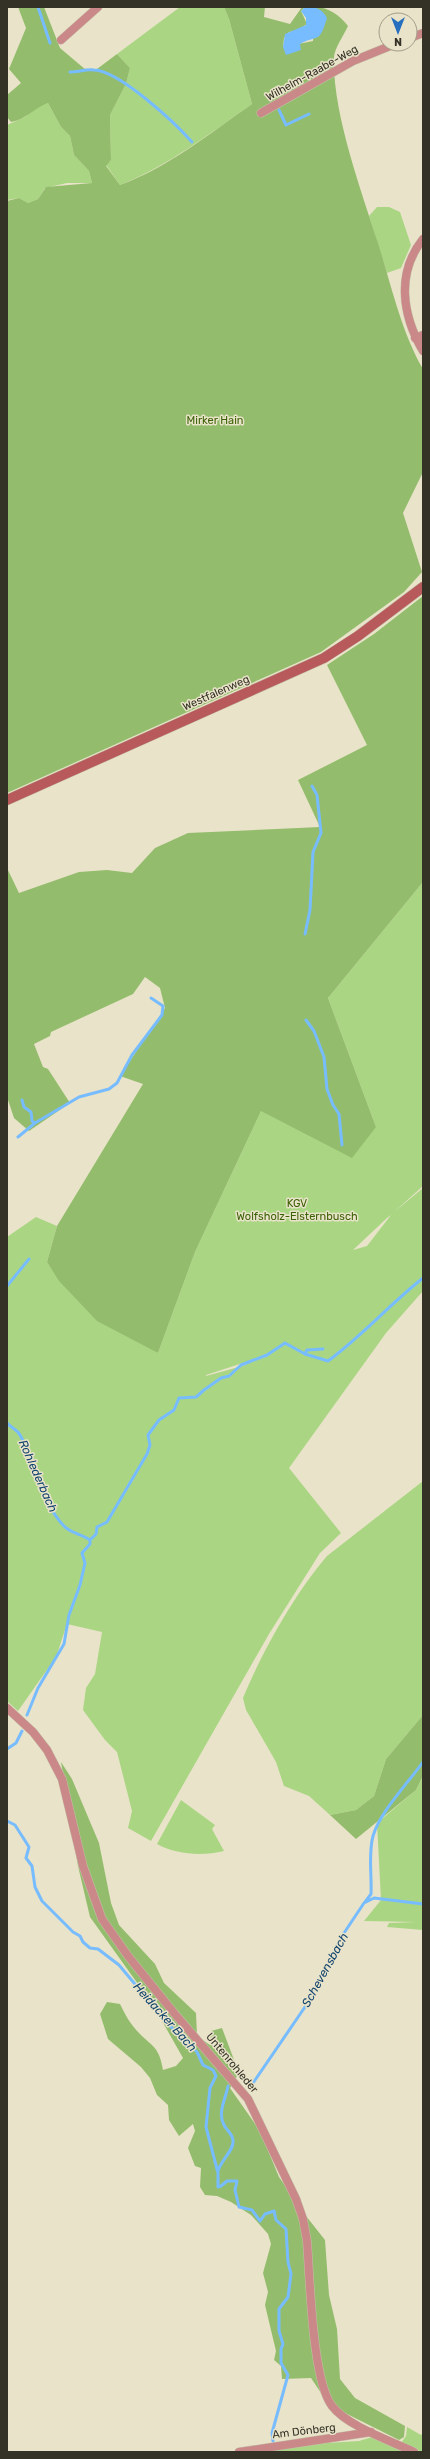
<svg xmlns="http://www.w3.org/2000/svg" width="430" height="2459" font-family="Rubik,sans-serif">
	<rect width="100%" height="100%" fill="#e9e3c9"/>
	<path fill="#aad684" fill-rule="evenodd" d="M180,7H224L229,19L252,104C209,134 168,166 120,185L106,165L111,160L110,115L126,84L130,68L117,54Z
		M48,103L61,127L70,136L74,155L89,171L92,183H67L45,188L38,199L28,203L19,198L7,200V125L25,117L37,107Z
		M377,207H389L400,212L411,245L401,268L387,273L369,216Z
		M423,882V1186L394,1212L423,1188V1291L386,1333L289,1468L341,1533L320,1553L269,1634L151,1841L128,1828L132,1811L117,1752L105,1740L83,1710L86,1688L95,1674L102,1632L67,1624L56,1657L18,1711L7,1701V1237L36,1217L57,1226L47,1262C73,1303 118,1326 158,1353L195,1252L261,1111L376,1127L328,998ZM391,1215L367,1246L353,1250L387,1218ZM246,1362V1365L206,1376V1375Z
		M423,1481V1715L386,1759L374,1796L356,1810L330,1815L309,1796L284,1786L276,1762L246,1710L243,1698C262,1652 295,1593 327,1556Z
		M423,1777V1930L387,1927L389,1923L416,1922L364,1921L381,1900L377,1823L416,1790Z
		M181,1800L215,1825L212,1829L224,1851C203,1856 177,1855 157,1844Z
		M407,2427L421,2435L423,2433L422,2452L401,2443L406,2436Z
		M372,2437L403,2452H261L311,2444L359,2441Z"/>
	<path fill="#93bd6c" d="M18,7H44L60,48L86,70L97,69L117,54L130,68L126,84L110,115L111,160L106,166L120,185C169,167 209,134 252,104L229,19L224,7H265L264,17L290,24L302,7H305L301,11L307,24L296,31L289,32L284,38L283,47L313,41L315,7C329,7 340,16 348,26C344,35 335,47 334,57C332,111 361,190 378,243C391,284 401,331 423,369V472L403,513L422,572L404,592L321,652L7,793V201L19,198L28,203L38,199L46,187L92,183L89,171L74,155L70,136L61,127L48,103C34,108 25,120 11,122L7,117V95L21,83L9,69L26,28Z
		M423,596V882L328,998L376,1127L352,1158L261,1111L195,1252L158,1353L97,1321L59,1281L47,1262L57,1226L143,1084L120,1076L165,1008L160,988L145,977L133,994L51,1032L50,1036L34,1044L43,1067L48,1069L70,1103L29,1131L14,1118L7,1097V868L19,893L79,872L107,870L132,873L155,848L188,833L320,827L298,780L367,745L327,665L374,634Z
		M423,1715V1776L416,1790L356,1839L330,1815L356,1810L374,1796L386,1759Z
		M61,1762L72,1779L99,1843L111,1903L119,1925L155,1964L164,1983L196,2013L197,2036L210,2045L211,2031L222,2028L239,2073L230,2088L260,2131L279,2177L289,2191L297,2213L306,2216L325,2240L329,2295L337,2329L340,2379L355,2398L405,2426L404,2437L399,2440L329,2405L311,2378L282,2379L281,2366L274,2360L276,2351L265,2305L268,2292L263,2273L271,2244L268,2234L251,2215L231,2202L217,2196L205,2195L200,2187L201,2168L195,2166L188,2148L195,2131L193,2124L179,2136L169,2120L168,2105L157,2095L150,2078L141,2067L108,2039L100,2014L107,2002L120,2004C125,2014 130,2024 139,2033C154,2048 159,2047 163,2070L176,2066L183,2058L153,2005L90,1917L78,1866Z"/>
	<path fill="#77bcff" d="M305,7C315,7 322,8 327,18C319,44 319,34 300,44L301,50L286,55L283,47L285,34L306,25V18L301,11Z"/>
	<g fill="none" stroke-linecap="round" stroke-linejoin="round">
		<path stroke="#77bcff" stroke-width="3" d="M38,7L50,43
			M70,72C78,72 86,69 94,70C120,71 175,123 192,142
			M279,110L286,125L309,114
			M305,934L310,910L313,852L321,833L317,795L312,786
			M306,1020L314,1031L324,1057L327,1089L333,1105L339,1114L342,1145
			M22,1100L24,1107L31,1112L32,1121L35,1123
			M18,1137L35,1123L79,1097L109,1089L117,1083L132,1055L162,1015L163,1006L151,998
			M7,1286L29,1259
			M305,1354L307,1350L323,1349
			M7,1423C11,1428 17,1429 20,1435C37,1464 40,1501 64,1526C70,1533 82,1534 90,1540
			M90,1540L96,1534L97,1527L107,1522L147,1454L150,1445L148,1435L159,1420L174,1410L179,1398L196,1397L204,1390L221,1378L229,1376L241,1365L267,1355L285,1343L305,1354L328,1361C363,1335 390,1304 423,1278
			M27,1715L38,1688L64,1644L69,1615L80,1585L85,1563L82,1553L90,1544V1540
			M7,1749L16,1743L22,1731
			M7,1821L15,1825L29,1847L26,1858L32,1866L35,1887L42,1901L73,1932L80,1936L83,1942L90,1948L98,1949L119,1965L170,2026L197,2052L203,2065L213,2070L216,2076L210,2088L206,2127L218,2173V2187L221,2186L227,2181H237L235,2190L239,2207L252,2210L260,2221L265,2214L274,2211L276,2220L286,2229L288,2262L291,2274L288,2297L279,2309V2331L283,2344L281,2349V2363L288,2375L272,2433L273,2441
			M365,1902L371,1894C372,1875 368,1855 373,1836C380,1812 408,1783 423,1762
			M251,2086L307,2004L342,1936L364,1903L374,1898L423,1904
			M218,2171C221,2160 234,2150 233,2141C233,2134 227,2131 224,2125C217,2113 226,2098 228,2086"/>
		<g stroke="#c5c0a9" stroke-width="9">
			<path id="street" d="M410,38L423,33
				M61,40L98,7
				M261,113L353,61L395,44
				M423,239C396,273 402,315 423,351
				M415,338L423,335
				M7,1708L33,1732L47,1750L62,1779L83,1866L102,1919L128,1956L174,2013L248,2099L296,2199L303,2219L307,2241C310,2278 312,2380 332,2406C347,2426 391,2441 414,2452
				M239,2452L371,2432"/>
		</g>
		<g stroke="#c5c0a9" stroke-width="11">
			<path id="secondary" d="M7,800L324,658L358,636L423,587"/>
		</g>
		<use href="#street" stroke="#ca8888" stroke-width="8"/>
		<use href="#secondary" stroke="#b85a5c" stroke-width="10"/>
	</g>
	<g text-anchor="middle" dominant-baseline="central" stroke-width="3" stroke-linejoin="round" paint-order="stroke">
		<g font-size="11" fill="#343227" stroke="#e9e3c9">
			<text transform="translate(312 73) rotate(-29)">Wilhelm-Raabe-Weg</text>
			<text transform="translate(216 693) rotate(-24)">Westfalenweg</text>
			<text transform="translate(232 2063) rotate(50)">Untenrohleder</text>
			<text transform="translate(304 2431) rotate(-7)">Am Dönberg</text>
		</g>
		<g font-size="11" fill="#3b6106" stroke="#e9e3c9">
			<text x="215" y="420">Mirker Hain</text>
			<text x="297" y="1203">KGV<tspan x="297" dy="13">Wolfsholz-Elsternbusch</tspan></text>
		</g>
		<g font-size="12" font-style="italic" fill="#11446e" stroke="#e9e3c9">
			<text transform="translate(38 1476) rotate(66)">Rohlederbach</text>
			<text transform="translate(325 1970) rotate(-61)">Schevensbach</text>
			<text transform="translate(165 2017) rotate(48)">Heidacker Bach</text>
		</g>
	</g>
	<rect width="430" height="2459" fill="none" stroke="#343227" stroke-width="16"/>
	<g transform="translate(398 32) rotate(180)"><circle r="19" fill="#e9e3c9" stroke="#a19c88"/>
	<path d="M0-3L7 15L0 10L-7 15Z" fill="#266fbf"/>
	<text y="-6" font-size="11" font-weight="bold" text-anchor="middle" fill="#343227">N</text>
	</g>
</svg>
